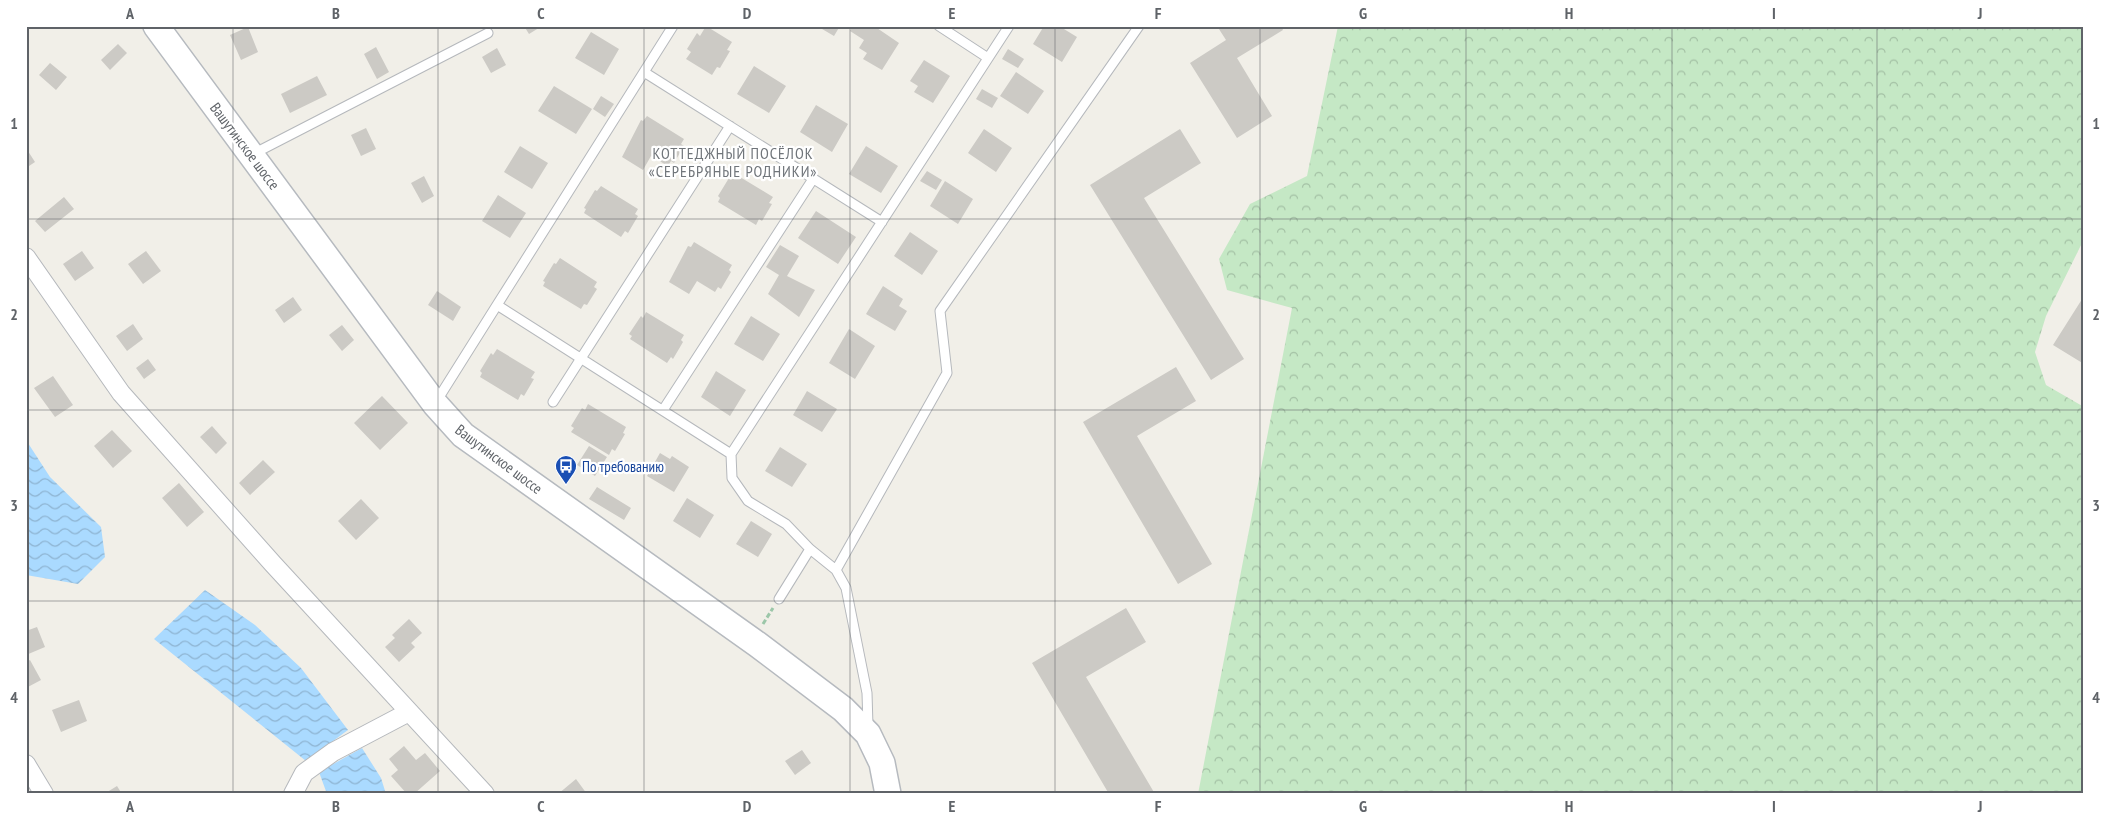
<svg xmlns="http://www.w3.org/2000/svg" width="2110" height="820" font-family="'PT Sans Narrow',sans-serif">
	<defs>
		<pattern id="forest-crowns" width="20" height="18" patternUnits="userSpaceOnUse" patternTransform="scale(1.25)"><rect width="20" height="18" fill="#c5e8c5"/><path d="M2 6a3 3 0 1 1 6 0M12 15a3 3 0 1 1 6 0" fill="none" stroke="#a3c0a4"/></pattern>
		<pattern id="water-waves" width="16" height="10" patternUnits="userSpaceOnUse" patternTransform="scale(1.25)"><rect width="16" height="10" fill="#aadaff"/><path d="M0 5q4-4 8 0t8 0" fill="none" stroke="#8eb4d2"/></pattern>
	</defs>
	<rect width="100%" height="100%" fill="#f1efe8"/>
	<path fill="url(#forest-crowns)" d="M1338,26H2084V239L2046,316L2035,352L2046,385L2084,407V794H1198L1292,308L1227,290L1219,259L1250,204L1307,176Z"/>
	<path fill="url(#water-waves)" d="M26,440L50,477L101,527L105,557L78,584L26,575Z
		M205,590L255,625L301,668L348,730L306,761L154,639Z
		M362,748L381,778L386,794H327L319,772Z"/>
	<path fill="#cccac5" d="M524,26H542L529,34Z
		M706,26L732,42L727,50L730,51L720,68L717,67L712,75L686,59L691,52L687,49L697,33L700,36Z
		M817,26H840L834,36Z
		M853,26H874L899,43L882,70L863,59L867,53L859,48L864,40L850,31Z
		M1044,26H1059L1077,37L1062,62L1033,44Z
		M1217,26H1281L1283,30L1237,58L1272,116L1237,138L1190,63L1226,40Z
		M248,27L258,52L241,60L230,35Z
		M591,32L619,49L604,75L575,58Z
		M118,44L127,53L110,70L101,60Z
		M376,47L389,72L377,79L364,54Z
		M497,48L506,65L491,73L482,57Z
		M1008,49L1024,59L1018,68L1002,59Z
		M924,60L950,76L933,103L914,92L918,86L910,81Z
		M50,63L67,77L56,90L39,75Z
		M754,66L786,86L769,113L737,94Z
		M1016,72L1044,91L1028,114L1000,96Z
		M317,76L327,95L290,113L281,94Z
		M554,86L592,109L576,134L538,111Z
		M982,89L998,98L992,108L976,99Z
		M601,96L614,104L605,117L593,109Z
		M816,105L848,124L832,152L800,132Z
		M647,116L684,139L681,144L684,146L674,163L671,161L668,166L651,156L643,170L622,157L641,120L643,121Z
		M366,128L376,149L361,156L351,135Z
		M984,129L1012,148L996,172L968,153Z
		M1180,129L1201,163L1144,198L1244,359L1211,380L1090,185Z
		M520,146L548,163L532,189L504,172Z
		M866,146L898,166L881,193L849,174Z
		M26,148L35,162L26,168Z
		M927,171L942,180L936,190L920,181Z
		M735,174L773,197L769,203L772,204L762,221L759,219L756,225L718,202L720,198L718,196L729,178L731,180Z
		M424,176L434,196L422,203L411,183Z
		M945,181L973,199L958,224L930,206Z
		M601,186L638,209L635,214L638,216L628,233L625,231L621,237L584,213L586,209L584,208L595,190L597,191Z
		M498,195L526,213L510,238L482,221Z
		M64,197L74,209L45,232L35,221Z
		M816,211L856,237L838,264L798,238Z
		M910,232L938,251L922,275L894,256Z
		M694,242L732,265L729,270L731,272L721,289L718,287L715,292L697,281L689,294L669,282L688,246L691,247Z
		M780,245L799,256L787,276L815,290L799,317L768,294L779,275L766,267Z
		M82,251L94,268L75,281L63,264Z
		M146,251L161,271L143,284L128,264Z
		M560,258L597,282L594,287L597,289L587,305L584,304L581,309L543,286L545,282L543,281L554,263L556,264Z
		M883,286L903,299L899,306L907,311L895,331L866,314Z
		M437,291L461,307L453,321L428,305Z
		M2084,296V364L2053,345Z
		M293,297L302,310L284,323L275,310Z
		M646,312L684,335L681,340L683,342L673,359L671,357L667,363L630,339L632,336L629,334L641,316L643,318Z
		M751,316L780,334L763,361L734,344Z
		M133,324L143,339L127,351L116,336Z
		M342,325L354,340L342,351L329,335Z
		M849,329L875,346L855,379L829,363Z
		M497,349L535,372L531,378L534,379L524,396L521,394L518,400L480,377L482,373L480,371L491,353L493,355Z
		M148,359L156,370L144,379L136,368Z
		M1176,367L1196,401L1137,436L1212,564L1178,584L1083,422Z
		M716,371L746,390L730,416L701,397Z
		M53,376L73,405L55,417L34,388Z
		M807,391L837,409L822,432L793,415Z
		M382,396L408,423L380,450L354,423Z
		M588,404L626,427L623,433L625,434L615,451L612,449L609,455L571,432L574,428L571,426L582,408L585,410Z
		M212,426L227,443L216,454L200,437Z
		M112,430L132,451L113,468L94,446Z
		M589,446L607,457L595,476L577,465Z
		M780,447L807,464L792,487L765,471Z
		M660,453L670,459L672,456L689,467L674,492L647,476Z
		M263,460L275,472L250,495L239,483Z
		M179,483L204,512L187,527L162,498Z
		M597,487L631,508L624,520L589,499Z
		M687,498L714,515L700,538L673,521Z
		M361,499L379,518L356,540L338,521Z
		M751,521L772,534L758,557L736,544Z
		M1126,608L1146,642L1086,677L1155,794H1109L1032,663Z
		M409,619L422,633L411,643L415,647L399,662L385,647L395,638L392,635Z
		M37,627L45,647L26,655V631Z
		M30,660L41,680L26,688V662Z
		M79,700L87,721L61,732L52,710Z
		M404,746L416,760L425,753L440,771L414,794H407L391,776L398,770L389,759Z
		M802,750L811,763L795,775L785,761Z
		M576,779L587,794H558Z
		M117,786L122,794H104Z"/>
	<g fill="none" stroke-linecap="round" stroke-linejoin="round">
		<g stroke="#b5b8bc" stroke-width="11">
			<path id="lane" d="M673,26L497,305L731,454L732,478L748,501L786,524L810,549L836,570L846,588L867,693L868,726
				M939,26L988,58
				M644,72L882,222
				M253,154L488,33
				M436,402L497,305
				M553,402L730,126
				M663,410L813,179
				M731,454L1009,26
				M836,570L947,373L940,311L1139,26
				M779,599L810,549"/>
		</g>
		<g stroke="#b5b8bc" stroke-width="20">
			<path id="street" d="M26,257L121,393L273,564L485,794
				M26,764L44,794
				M293,794L304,773L333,752L409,712"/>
		</g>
		<g stroke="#b6babf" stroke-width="28">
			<path id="secondary" d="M156,26L435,404L463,435L757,644L843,709L868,734L882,763L888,794"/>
		</g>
		<path stroke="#9cc7a9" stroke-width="3" stroke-dasharray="5 2.5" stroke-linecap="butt" d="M763,624L773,608"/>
		<use href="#lane" stroke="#fff" stroke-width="9"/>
		<use href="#street" stroke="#fff" stroke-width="18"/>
		<use href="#secondary" stroke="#fff" stroke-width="25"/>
	</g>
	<path fill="none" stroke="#5f6368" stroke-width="1" stroke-opacity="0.55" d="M233,26V794M438,26V794M644,26V794M850,26V794M1055,26V794M1260,26V794M1466,26V794M1672,26V794M1877,26V794M26,219H2084M26,410H2084M26,601H2084"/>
	<defs>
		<g id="bus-pin" transform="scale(1.125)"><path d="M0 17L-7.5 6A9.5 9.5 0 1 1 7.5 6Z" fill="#1a4fb4" stroke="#fff"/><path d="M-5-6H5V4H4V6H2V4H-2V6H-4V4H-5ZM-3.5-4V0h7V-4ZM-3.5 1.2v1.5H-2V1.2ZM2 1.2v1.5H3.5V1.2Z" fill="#fff"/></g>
	</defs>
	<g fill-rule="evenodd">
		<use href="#bus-pin" x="566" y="466"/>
	</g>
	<g text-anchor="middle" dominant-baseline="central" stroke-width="4.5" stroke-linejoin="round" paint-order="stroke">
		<g font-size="15" fill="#5f6368" stroke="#fff">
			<text transform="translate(245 146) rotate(53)">Вашутинское шоссе</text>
			<text transform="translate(499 459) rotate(37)">Вашутинское шоссе</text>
		</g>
		<g font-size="15" fill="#164399" stroke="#fff" text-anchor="start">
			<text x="582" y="466">По требованию</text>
		</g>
		<g font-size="16" letter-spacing="1" fill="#70757a" stroke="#fff">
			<text x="733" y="153">КОТТЕДЖНЫЙ ПОСЁЛОК<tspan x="733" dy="18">«СЕРЕБРЯНЫЕ РОДНИКИ»</tspan></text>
		</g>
	</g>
	<rect width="2110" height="820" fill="none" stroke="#ffffff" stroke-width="55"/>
	<rect x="28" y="28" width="2054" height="764" fill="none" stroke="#5f6368" stroke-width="2"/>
	<g font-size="16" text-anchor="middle" font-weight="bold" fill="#5f6368">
		<text x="130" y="19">A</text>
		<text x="336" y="19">B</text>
		<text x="541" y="19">C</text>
		<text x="747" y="19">D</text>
		<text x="952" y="19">E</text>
		<text x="1158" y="19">F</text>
		<text x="1363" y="19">G</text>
		<text x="1569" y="19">H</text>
		<text x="1774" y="19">I</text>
		<text x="1980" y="19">J</text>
		<text x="14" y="129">1</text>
		<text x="2096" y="129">1</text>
		<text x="14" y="320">2</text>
		<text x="2096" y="320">2</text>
		<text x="14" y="511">3</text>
		<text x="2096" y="511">3</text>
		<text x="14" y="703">4</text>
		<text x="2096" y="703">4</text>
		<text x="130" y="812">A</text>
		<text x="336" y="812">B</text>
		<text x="541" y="812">C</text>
		<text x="747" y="812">D</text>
		<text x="952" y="812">E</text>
		<text x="1158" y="812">F</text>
		<text x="1363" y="812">G</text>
		<text x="1569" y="812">H</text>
		<text x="1774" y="812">I</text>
		<text x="1980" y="812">J</text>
	</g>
</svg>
